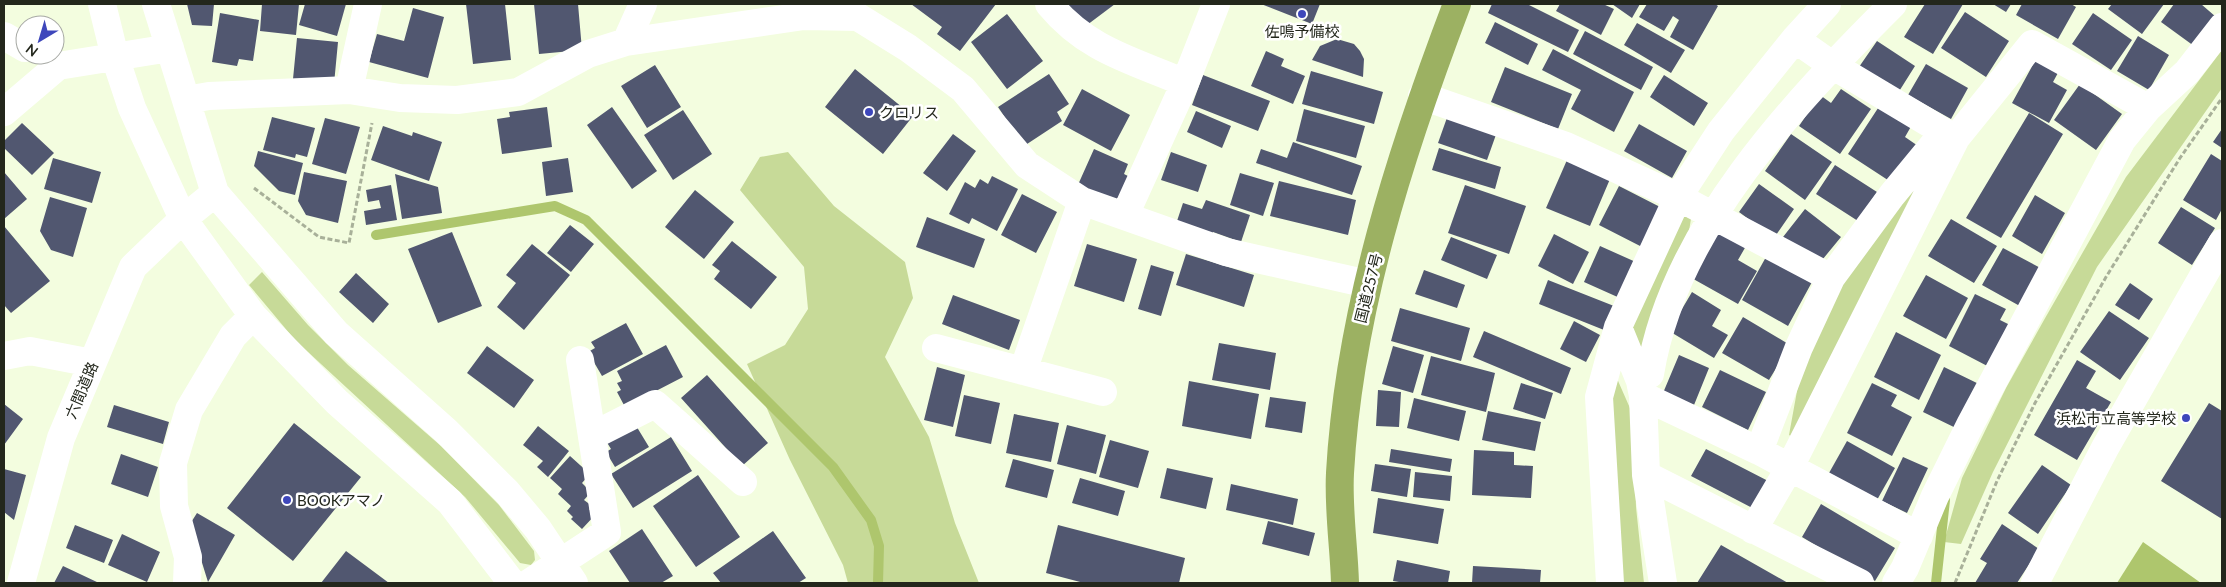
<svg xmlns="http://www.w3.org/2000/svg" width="2226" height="587" font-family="Lato,'Noto Sans JP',sans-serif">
	<rect width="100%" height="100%" fill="#f3fddf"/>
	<path fill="#c7da98" d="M2222,50V88L2097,267L1993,472L1961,544L1944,542L1962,478L2006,388L2044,320L2126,177Z
		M788,152L834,206L905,262L913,298L885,357L929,437L955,523L979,583H848L843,565L790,460L747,364L785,345L808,309L804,267L740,190L760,157Z
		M1929,170L1797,439L1789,435L1801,369L1816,323L1893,207Z
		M1686,215L1691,219L1689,231L1659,297L1641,354L1630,319L1679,216Z
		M262,272L308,325L348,365L441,446L499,505L534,551L535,560L531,565L520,563L465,497L295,340L249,285Z
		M1615,374L1633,415L1636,507L1644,583H1619L1607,403Z"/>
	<path fill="#aec66d" d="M2143,542L2201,583H2117Z"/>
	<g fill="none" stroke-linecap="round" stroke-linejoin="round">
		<path stroke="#aec66d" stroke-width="10" d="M376,235L555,206L586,220L833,467L871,520L879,546L878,583
			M1936,583L1945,500"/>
	</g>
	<path fill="#515770" d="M187,4H214L212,26L192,25Z
		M262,4H299L296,35L260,31Z
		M305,4H346L337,36L299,25Z
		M466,4H505L511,60L473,64Z
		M534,4H578L582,50L539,54Z
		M911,4H996L960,51L937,34L942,27Z
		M1065,4H1115L1083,28Z
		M1261,4H1320L1312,24Z
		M1492,4H1527L1579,30L1568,52L1488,13Z
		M1560,4H1603L1614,9L1601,35L1556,11Z
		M1612,4H1640L1632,18Z
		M1647,4H1715L1718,6L1693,50L1670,37L1679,20L1673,16L1664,31L1639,17Z
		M1925,4H1963L1933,54L1904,37Z
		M1993,4H2011L2006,12Z
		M2022,4H2071L2076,7L2058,39L2016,15Z
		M2112,4H2164L2142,34L2108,9Z
		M2174,4H2201L2216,17L2194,46L2161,22Z
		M413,8L444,17L428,78L369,62L377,34L404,41Z
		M1965,12L2009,41L1986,77L1941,48Z
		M220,13L259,20L253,61L239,59L237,66L212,62Z
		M2093,13L2132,40L2111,70L2072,44Z
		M1007,14L1043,61L1007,89L971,42Z
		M1495,22L1538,44L1528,65L1485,43Z
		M1637,23L1685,50L1671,73L1624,45Z
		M1585,31L1653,67L1641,90L1573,54Z
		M2138,36L2169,55L2149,90L2117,71Z
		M297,38L338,42L334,84L293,79Z
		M1337,39L1354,44L1360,51L1364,59L1363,77L1312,60L1320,46Z
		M1877,41L1915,66L1898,93L1859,67Z
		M1553,49L1634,92L1614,132L1571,109L1581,90L1542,70Z
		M1266,51L1284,59L1281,66L1305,76L1293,104L1251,86Z
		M2036,59L2059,71L2053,82L2067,90L2049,123L2012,103Z
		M1926,64L1968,88L1951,119L1908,95Z
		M655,65L681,107L647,128L621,86Z
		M1505,67L1572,94L1558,129L1491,102Z
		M855,69L913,116L883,154L825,107Z
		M1311,71L1383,92L1374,124L1302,104Z
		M1049,74L1069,104L1057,112L1062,121L1024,146L998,107Z
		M1203,75L1270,101L1258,131L1192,105Z
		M1664,75L1708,103L1694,126L1650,97Z
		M2080,84L2122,114L2096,150L2054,120Z
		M1082,89L1130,115L1111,151L1063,125Z
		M1841,89L1871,109L1840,154L1799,126L1820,95L1831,103Z
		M1882,102L1913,123L1905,137L1921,148L1897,186L1848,154Z
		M547,107L552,147L502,154L497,119L510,117L509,112Z
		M612,107L657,171L632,189L587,125Z
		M1304,109L1365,126L1356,158L1296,141Z
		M683,110L712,154L673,180L644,135Z
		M1196,111L1231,126L1222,148L1187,132Z
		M1449,112L1498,129L1487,160L1438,143Z
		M2029,113L2063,134L2001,238L1966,218Z
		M272,117L315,128L307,157L296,154L295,158L263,150Z
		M325,118L360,127L346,174L312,164Z
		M22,123L54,153L32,175L4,148V141Z
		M1639,124L1687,151L1672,178L1624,151Z
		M383,126L412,136L413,132L442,142L429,181L371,160Z
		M2222,129V148L2213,142Z
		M953,134L976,151L947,191L923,173Z
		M1791,134L1832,162L1805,200L1765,171Z
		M1293,142L1362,166L1352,195L1256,163L1261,149L1287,158Z
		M1439,148L1501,167L1495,189L1432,170Z
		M1094,149L1128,164L1124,174L1136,180L1123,208L1077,187Z
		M258,151L303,163L295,195L279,191L254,166Z
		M1171,152L1207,165L1198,192L1161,180Z
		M2211,154L2222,161V209L2216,220L2183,200Z
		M53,158L101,172L92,203L44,189Z
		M568,158L573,192L546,196L542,162Z
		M1567,160L1610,179L1590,226L1546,208Z
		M1835,165L1877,192L1858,221L1816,194Z
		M4,172L27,199L4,219Z
		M304,172L347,181L338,223L306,215L298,201Z
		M1240,173L1274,183L1263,216L1230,205Z
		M395,174L438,187L442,213L402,219Z
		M992,176L1018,189L997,231L972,218L969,224L949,214L965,182L975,188L980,179L988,184Z
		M1279,181L1356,200L1348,235L1270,216Z
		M1759,184L1794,209L1774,238L1739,212Z
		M391,185L397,220L366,225L364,211L381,208L379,200L368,202L366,190Z
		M1465,185L1526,206L1509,254L1448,233Z
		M1619,186L1664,209L1644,248L1599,225Z
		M695,190L734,222L704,259L665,227Z
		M1022,194L1057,212L1036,253L1001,235Z
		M2035,195L2065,213L2042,254L2012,236Z
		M50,197L87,208L73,257L51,250L40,231Z
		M1206,200L1250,215L1241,242L1213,232L1211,239L1175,227L1183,203L1202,209Z
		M2181,207L2215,228L2192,265L2158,243Z
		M1805,209L1841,237L1818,265L1783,237Z
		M927,217L985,239L974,268L916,247Z
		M1951,219L1997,246L1974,283L1928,256Z
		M570,225L594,244L571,272L547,253Z
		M4,226L50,281L11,313L4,305Z
		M1714,229L1746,246L1738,260L1757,271L1738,304L1688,276Z
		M452,232L482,306L438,323L408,249Z
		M1554,234L1589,252L1573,284L1538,266Z
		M1451,237L1497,255L1487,279L1441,260Z
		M732,241L777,277L751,309L714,279L720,271L712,265Z
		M532,244L570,275L524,330L497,307L516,283L506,275Z
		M1087,244L1137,259L1124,302L1074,286Z
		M1600,246L1638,263L1622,299L1584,282Z
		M2003,248L2048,272L2027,310L1982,285Z
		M1186,254L1254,275L1244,307L1176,285Z
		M1766,257L1812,282L1788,326L1742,300Z
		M1151,265L1174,272L1161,316L1138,309Z
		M1424,270L1465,285L1457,308L1415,294Z
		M356,273L389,304L373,323L339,292Z
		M1926,275L1968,298L1946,339L1903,316Z
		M1548,280L1614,306L1604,330L1539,304Z
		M2130,283L2153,299L2139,320L2115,305Z
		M1692,292L1721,310L1712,326L1728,335L1714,358L1669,331Z
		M1975,294L2006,309L2000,320L2016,328L1995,370L1949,346Z
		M953,295L1020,320L1009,350L942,324Z
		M1400,308L1470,328L1461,361L1391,341Z
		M2109,311L2149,338L2120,380L2080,352Z
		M1743,317L1790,345L1769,380L1722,353Z
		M1574,321L1600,335L1586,362L1560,349Z
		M626,323L643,354L602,376L588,352L595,348L591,342Z
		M1484,331L1571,368L1561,394L1473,357Z
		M1896,332L1941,355L1919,400L1874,377Z
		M1219,343L1276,353L1270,390L1212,380Z
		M666,345L683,377L625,407L617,392L621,390L617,383L622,381L617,371Z
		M487,346L534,380L514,408L467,373Z
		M1393,346L1424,355L1413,393L1382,384Z
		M1679,355L1709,368L1694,405L1663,393Z
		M1431,356L1495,373L1486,412L1421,395Z
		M2077,360L2096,371L2086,388L2111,402L2077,460L2034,435Z
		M937,367L965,375L953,427L924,420Z
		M1944,367L1983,386L1962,431L1923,412Z
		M1720,370L1766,392L1748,430L1702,407Z
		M707,375L768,443L742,466L681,398Z
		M1189,381L1259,394L1251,439L1182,426Z
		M1521,383L1553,393L1545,419L1513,409Z
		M1872,383L1897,395L1891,406L1912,417L1892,456L1847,433Z
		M1378,390L1401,392L1399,427L1376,426Z
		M964,395L1000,403L991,444L955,436Z
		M1270,397L1306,402L1302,433L1265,427Z
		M1414,398L1466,411L1459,441L1407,428Z
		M2209,403L2222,411V519L2161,481Z
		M4,404L23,419L4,445Z
		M114,405L169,422L163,444L107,427Z
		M1488,411L1541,422L1535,451L1482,440Z
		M1014,414L1059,423L1051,462L1006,453Z
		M632,419L649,447L615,467L606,452L611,449L603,436Z
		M294,423L361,477L293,561L227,508Z
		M1067,425L1106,435L1096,474L1057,464Z
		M538,426L569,451L548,477L537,467L543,461L523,445Z
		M671,437L692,471L633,508L611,474Z
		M1110,440L1149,451L1138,488L1099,477Z
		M1847,441L1895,468L1877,500L1829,473Z
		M1391,449L1452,459L1450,472L1389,462Z
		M1706,449L1774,484L1760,512L1691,476Z
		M1474,450L1514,452V465L1533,466L1531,498L1472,495Z
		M121,454L158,467L148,497L111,484Z
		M570,456L590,474L582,483L591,492L584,500L592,506L589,509L595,515L582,529L571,519L573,517L567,511L571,506L558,494L562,489L550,478Z
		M1903,457L1928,468L1907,513L1882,501Z
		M1013,459L1054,470L1047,498L1005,487Z
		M1375,464L1411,469L1407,497L1371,491Z
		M2042,465L2071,485L2038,534L2008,513Z
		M1167,468L1213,478L1206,509L1160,498Z
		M4,469L26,475L14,520L4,512Z
		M1415,472L1452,476L1450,501L1413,497Z
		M698,475L740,537L696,567L653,506Z
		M1080,478L1125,491L1118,516L1072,503Z
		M1231,484L1298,499L1293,525L1226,510Z
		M1378,498L1444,509L1438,544L1373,533Z
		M1821,504L1895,548L1875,581L1802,537Z
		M197,513L235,535L208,582L190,524Z
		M1268,521L1315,533L1309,556L1262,544Z
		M2002,524L2039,549L2017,583H1975L1987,563L1980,559Z
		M75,525L113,540L104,563L66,548Z
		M1058,525L1185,558L1179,583H1084L1046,573Z
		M642,529L673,576L661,583H630L609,551Z
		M773,531L806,578L798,583H721L713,573Z
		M122,534L160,552L147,582L108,565Z
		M1721,545L1788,583H1697Z
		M346,551L389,583H321Z
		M1397,560L1450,571L1448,583H1405L1393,581Z
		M63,566L99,583H54Z
		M1473,566L1541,570L1540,583H1472Z"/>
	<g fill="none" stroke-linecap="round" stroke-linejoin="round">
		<path stroke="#a8b099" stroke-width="3" stroke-dasharray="5 2.5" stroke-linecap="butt" d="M254,188L319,237L349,243L372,123
			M1955,583L1997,481L2035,403L2106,277L2180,158L2222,98"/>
		<path stroke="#fff" stroke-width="28" d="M102,4L115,57L132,108L183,219L253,316L337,402L450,502L512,583
			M156,4L215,193L336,333L446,431L507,492L538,529L574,583
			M1049,4C1088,51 1132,60 1185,83
			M4,36L25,48
			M1795,39L1832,65L1944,132L1956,138
			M626,42L643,4
			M349,90L368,4
			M1422,96L1566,146L1678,197L1831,278L1799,347L1759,451
			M186,100L209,96L349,90L400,98L457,100L518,92L588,54L626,42L804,16L858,17L908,48L963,89L1027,165L1082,201L1226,252L1368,284
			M4,112L58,66L170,48
			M1125,215L1185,83L1216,4
			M1831,278L1892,195L1944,132
			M1618,327L1640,381L1643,396L1646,475L1663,583
			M936,348L1103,392
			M4,356L30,351L92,363
			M1023,371L1082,201
			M1640,381L1650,374C1673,230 1793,104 1893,4
			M1643,396L1759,451L1919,536
			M592,436L655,404L743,482
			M1646,475L1860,583
			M1753,530L1790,467L1956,138L2032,44L2148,108
			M21,583L61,438L133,267L183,219L215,193
			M187,583L188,557L174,506L173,463L189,410L233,336L253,316
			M529,583L607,532L580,360
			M1610,583L1599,397L1618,327L1678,197L1721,131L1795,39L1827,4
			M1896,583L1905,568L1935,496L1971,423L2122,140L2148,108L2187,72L2222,27
			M2035,583L2105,448L2222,243"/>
		<path stroke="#9cb162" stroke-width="28" d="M1345,583C1344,547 1338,509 1340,473C1349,312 1400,154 1457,4"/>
	</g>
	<g fill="#3e47bb" stroke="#fff" stroke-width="2">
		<circle cx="1302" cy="14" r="5"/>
		<circle cx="869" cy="112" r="5"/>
		<circle cx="2186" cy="418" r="5"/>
		<circle cx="287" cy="500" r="5"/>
	</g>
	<g text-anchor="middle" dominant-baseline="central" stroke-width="5" stroke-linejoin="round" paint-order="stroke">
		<g font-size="15" fill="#23271c" stroke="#fff" text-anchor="start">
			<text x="1302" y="31" text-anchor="middle">佐鳴予備校</text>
			<text x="879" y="112">クロリス</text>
			<text x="2176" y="418" text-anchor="end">浜松市立高等学校</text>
			<text x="297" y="500">BOOKアマノ</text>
		</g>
		<g font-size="15" fill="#23271c" stroke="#fff">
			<text transform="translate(1368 288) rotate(-76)">国道257号</text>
			<text transform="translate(81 390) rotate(-67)">六間道路</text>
		</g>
	</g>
	<rect width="2226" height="587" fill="none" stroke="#23271c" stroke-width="10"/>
	<g transform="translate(40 40) rotate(218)"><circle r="24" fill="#ffffff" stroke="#a7a9a4"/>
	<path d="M0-4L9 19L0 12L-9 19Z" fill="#3e47bb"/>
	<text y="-8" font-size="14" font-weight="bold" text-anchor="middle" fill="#23271c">N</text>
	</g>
</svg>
